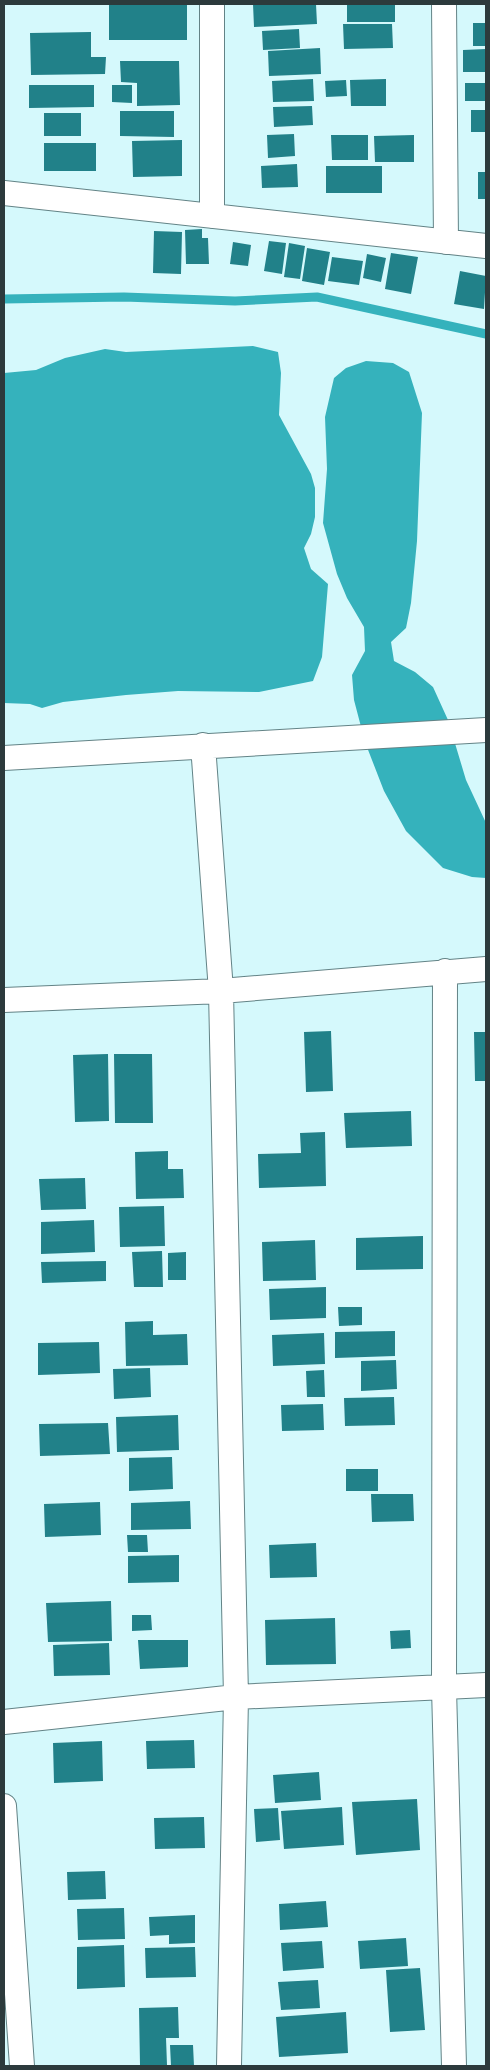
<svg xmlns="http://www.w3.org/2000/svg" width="490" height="2070" font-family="'Space Grotesk',sans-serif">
	<rect width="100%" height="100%" fill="#d5f9fc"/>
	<path fill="#35b2bc" d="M253,346L278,352L281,373L279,415L311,474L315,488V517L311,534L304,548L311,569L328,584L322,657L313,681L259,692L178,691L126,695L63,702L42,708L30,704L4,703V373L36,370L65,358L105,349L126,352Z
		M366,361L393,363L409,372L422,413L417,541L411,603L406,628L391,642L394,661L415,672L433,687L448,720L466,780L486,823V878L472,877L443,868L406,831L384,791L365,742L354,700L352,675L365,651L364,627L347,598L337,574L323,523L327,469L325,417L334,378L346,368Z"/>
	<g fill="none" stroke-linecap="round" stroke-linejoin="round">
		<path stroke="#35b2bc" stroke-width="9" d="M4,299L124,297L235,301L317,297L486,334"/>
	</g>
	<path fill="#218189" d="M109,4H187V40H109Z
		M253,4H316L317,24L254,27Z
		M347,4H395V22H347Z
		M473,23H486V46H473Z
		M343,24H392L393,48L344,49Z
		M299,29L300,48L263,50L262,31Z
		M91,32V57H106L105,74L31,75L30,33Z
		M320,48L321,74L269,76L268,51Z
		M486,49V72H463V50Z
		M120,61H179L180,105L137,106V83L121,82Z
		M313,79L314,101L273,102L272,81Z
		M386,79V106H351L350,80Z
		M346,80L347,96L326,97L325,81Z
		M465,83H486V101H465Z
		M29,85H94V107L29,108Z
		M112,85H132V103L112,102Z
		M312,106L313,125L274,127L273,107Z
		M471,110H486V132H471Z
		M120,111H174V137L120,136Z
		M44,113H81V136H44Z
		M294,134L295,156L268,158L267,135Z
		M331,135H368V160H332Z
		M414,135V162H375L374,136Z
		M182,140V176L133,177L132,141Z
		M44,143H96V171H44Z
		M297,164L298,187L262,188L261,166Z
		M326,166H382V193H326Z
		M478,172H486V199H478Z
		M202,229V238H208L209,264H186L185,230Z
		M154,231L182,232L181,274L153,273Z
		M269,241L286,243L282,274L264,271Z
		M233,242L251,245L248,266L230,264Z
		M289,243L305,246L300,279L284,277Z
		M307,248L330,252L324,285L302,281Z
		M391,253L418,257L411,294L385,289Z
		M367,254L386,258L381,282L363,278Z
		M332,257L363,261L359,285L328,281Z
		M460,271L486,276L484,309L454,304Z
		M331,1031L333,1091L306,1092L304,1032Z
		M474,1032H486V1081H475Z
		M108,1054L109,1121L75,1122L73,1055Z
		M114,1054H152L153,1123H115Z
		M411,1111L412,1146L346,1148L344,1113Z
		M325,1132L326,1186L259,1188L258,1154L301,1153L300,1133Z
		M168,1151V1169H183L184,1198L136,1199L135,1152Z
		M85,1178L86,1209L41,1210L39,1179Z
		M164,1206L165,1246L120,1247L119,1207Z
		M94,1220L95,1252L41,1254V1222Z
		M423,1236V1269L356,1270V1238Z
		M315,1240L316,1280L263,1281L262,1242Z
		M162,1251L163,1287H134L132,1252Z
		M186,1252V1280H168V1253Z
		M106,1261V1281L42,1283L41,1262Z
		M326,1287V1318L270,1320L269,1289Z
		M338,1307H362V1325L339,1326Z
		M153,1321V1335L187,1334L188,1365L126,1366L125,1322Z
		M395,1331V1356L335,1358V1332Z
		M324,1333L325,1364L273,1366L272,1335Z
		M99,1342L100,1373L38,1375V1343Z
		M396,1360L397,1389L361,1391V1361Z
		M150,1368L151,1397L114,1399L113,1369Z
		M324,1370L325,1397H307L306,1371Z
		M394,1397L395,1425L345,1426L344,1398Z
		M323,1404L324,1430L282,1431L281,1405Z
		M178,1415L179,1450L117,1452L116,1417Z
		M108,1423L110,1454L40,1456L39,1424Z
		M172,1457L173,1489L129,1491V1458Z
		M346,1469H378V1491H346Z
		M371,1494H413L414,1521L372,1522Z
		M190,1501L191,1529L131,1530V1503Z
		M100,1502L101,1535L45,1537L44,1504Z
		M127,1535H147L148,1552H128Z
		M316,1543L317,1577L270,1578L269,1545Z
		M179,1555V1582L128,1583V1556Z
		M111,1601L112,1641L48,1642L46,1603Z
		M132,1615H151L152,1630L132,1631Z
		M335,1618L336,1664L266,1665L265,1620Z
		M410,1630L411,1648L391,1649L390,1631Z
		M138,1640H188V1667L140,1669Z
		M109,1643L110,1675L54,1676L53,1645Z
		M194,1740L195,1768L147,1769L146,1741Z
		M102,1741L103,1781L54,1783L53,1743Z
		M319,1772L321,1800L275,1803L273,1775Z
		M417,1799L420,1850L356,1855L352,1802Z
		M342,1807L344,1845L284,1849L281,1811Z
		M278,1808L280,1840L256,1842L254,1809Z
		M204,1817L205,1848L155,1849L154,1818Z
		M105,1871L106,1899L68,1900L67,1872Z
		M326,1901L328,1927L280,1930L279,1904Z
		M124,1908L125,1939L78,1940L77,1909Z
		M195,1915V1943L169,1944V1935L150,1936L149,1917Z
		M406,1938L408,1966L360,1969L358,1941Z
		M322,1941L324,1968L283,1971L281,1943Z
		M124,1945L125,1987L77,1989V1947Z
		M195,1947L196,1977L146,1978L145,1948Z
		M420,1968L425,2030L390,2032L386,1970Z
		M318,1980L320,2008L281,2010L278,1982Z
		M178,2007L179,2038H166L167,2065H140L139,2008Z
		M346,2012L348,2053L279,2057L276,2017Z
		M170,2045H193L194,2066H171Z"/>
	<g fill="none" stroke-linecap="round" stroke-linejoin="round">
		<g stroke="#638386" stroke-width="26">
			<path id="minor" d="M212,4V216
				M444,4L446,242
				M4,193L486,246
				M203,745L221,991L236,1697L229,2066
				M4,758L486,730
				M445,971L444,1688L454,2066
				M4,1000L221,991L486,969
				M4,1722L236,1697L486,1685
				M4,1806L22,2066"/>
		</g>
		<use href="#minor" stroke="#fff" stroke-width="24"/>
	</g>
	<rect width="490" height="2070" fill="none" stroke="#2c3a3c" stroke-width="10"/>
</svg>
